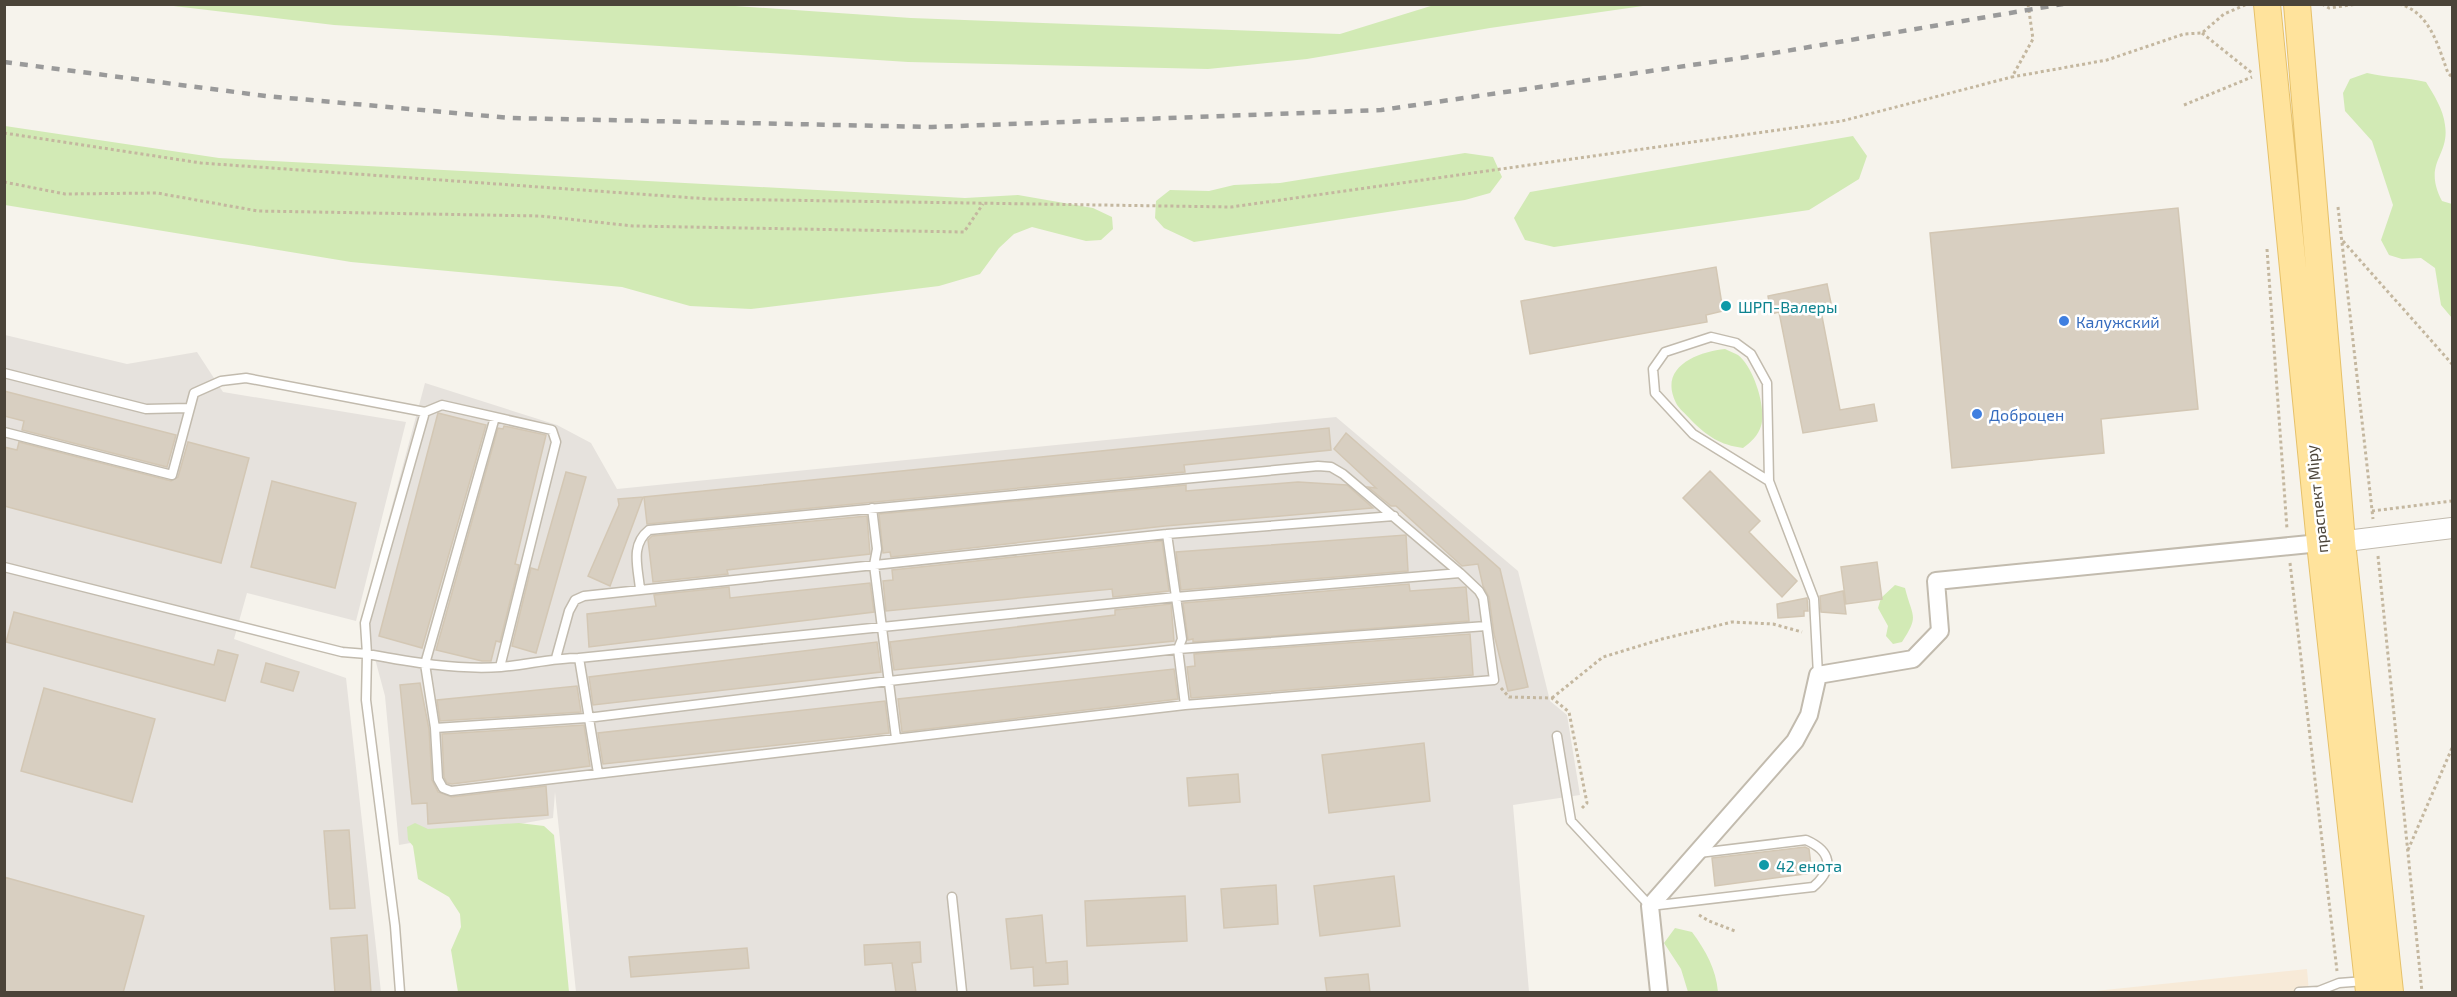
<svg xmlns="http://www.w3.org/2000/svg" width="2457" height="997" font-family="'Exo 2',sans-serif">
	<rect width="100%" height="100%" fill="#f6f3ec"/>
	<path fill="#f7ead8" d="M2307,969L2309,992L2095,991Z"/>
	<path fill="#e6e2dd" d="M5,335L127,364L197,352L223,392L406,422L356,621L247,593L234,639L346,678L381,992H5Z
		M425,383L557,425L591,443L617,489L1336,417L1518,571L1550,701L1567,715L1580,795L1513,805L1529,992H576L555,792L553,818L399,845L385,696L363,614Z"/>
	<path fill="#d2eab5" d="M706,4L911,18L1340,34L1434,5H1650L1490,28L1307,59L1208,69L908,62L334,25L165,5Z
		M2367,73C2387,78 2406,77 2426,82C2434,95 2443,109 2445,125C2450,157 2422,162 2442,201L2452,204V318L2441,305L2435,268L2421,258L2402,259L2389,255L2381,240L2393,205L2372,141L2345,111L2343,93L2350,79Z
		M5,126L219,158L965,198L1018,195L1093,208L1112,217L1113,229L1101,240L1086,241L1032,227L1014,234L999,248L980,274L939,286L751,309L690,306L622,287L351,262L5,205Z
		M1853,136L1867,156L1859,179L1809,210L1554,247L1525,240L1514,218L1530,192Z
		M1465,153L1493,157L1502,177L1490,193L1465,200L1194,242L1164,228L1155,218L1156,201L1170,190L1209,191L1234,185L1280,183Z
		M1725,349C1729,351 1734,353 1738,355C1753,366 1767,408 1761,426C1758,436 1751,442 1743,448C1720,445 1707,436 1691,420C1686,414 1679,409 1676,403C1658,367 1697,352 1725,349Z
		M1895,585L1905,588C1912,617 1920,615 1902,642L1893,644L1886,636L1888,626L1878,608L1881,598Z
		M415,823L428,829L519,823L544,826L554,835L569,992H458L451,950L461,927L460,914L449,897L418,879L413,846L408,840L407,827Z
		M1675,928L1692,932C1706,951 1716,969 1718,992H1688L1681,969L1664,943Z"/>
	<path fill="#d8cfc1" stroke="#d3c7b4" stroke-width="1.5" d="M2178,208L2198,409L2101,419L2104,453L1952,468L1930,233Z
		M1716,267L1723,311L1706,315L1707,322L1530,354L1521,301Z
		M1827,284L1831,303L1820,306L1840,410L1874,404L1877,421L1803,433L1779,312L1771,314L1768,296Z
		M4,391L176,435L167,467L22,430L24,421L4,416Z
		M438,413L486,425L422,648L379,636Z
		M504,426L546,435L515,564L519,565L500,642L496,641L491,661H482L436,650L498,428L503,429Z
		M1329,428L1331,450L1184,465L1185,472L647,524L644,497Z
		M1346,433L1500,569L1528,687L1508,691L1494,634L1489,597L1483,586L1478,564L1462,566L1396,506H1391L1368,487L1376,488L1334,449Z
		M19,442L171,481L178,477L188,442L249,458L221,563L4,506V447L17,450Z
		M1710,471L1760,521L1749,532L1797,581L1782,597L1683,498Z
		M566,472L586,477L536,653L512,646L531,568L538,570Z
		M272,481L356,503L335,588L251,567Z
		M1298,482L1347,485L1373,508L1165,526L891,557L890,552L883,553L879,514L1186,485V491Z
		M643,497L610,586L588,576L619,505L618,499Z
		M867,516L870,554L727,570L728,574L653,582L648,540L652,536Z
		M1406,535L1408,571L1181,590L1176,552Z
		M1162,541L1169,591L1113,597L1112,589L886,611L883,581L893,580L892,570Z
		M1877,562L1882,599L1846,604L1841,567Z
		M870,583L874,612L589,647L587,614L656,606L654,595L729,587L730,598Z
		M1409,584L1410,591L1466,587L1469,621L1193,642V639L1188,640L1183,603Z
		M1843,591L1846,614L1821,612L1820,596Z
		M1807,598L1808,611H1804V616L1778,618L1777,604Z
		M1171,604L1174,641L894,670L890,642L1115,615V610Z
		M14,612L214,665L218,650L238,655L225,701L6,642Z
		M1470,634L1473,675L1191,698L1187,667L1195,666L1194,654Z
		M877,642L881,672L593,705L589,677Z
		M266,663L299,672L293,691L261,682Z
		M1174,669L1178,699L902,732L898,699Z
		M420,683L429,729L432,780L438,792L452,797L546,786L548,815L428,824L427,803L412,804L400,685Z
		M577,686L581,712L440,721L437,700Z
		M44,688L155,719L132,802L21,771Z
		M885,701L889,733L603,764L598,733Z
		M584,725L590,766L452,784L447,783L444,777L442,734Z
		M1424,743L1430,801L1329,813L1322,755Z
		M1238,774L1240,802L1189,806L1187,778Z
		M349,830L355,908L330,909L324,831Z
		M1805,847L1809,849L1812,873L1715,886L1712,858Z
		M1394,876L1400,926L1320,936L1314,886Z
		M4,877L144,916L123,993H4Z
		M1276,885L1278,924L1224,928L1221,889Z
		M1185,896L1187,941L1087,946L1085,901Z
		M1042,915L1046,963L1067,961L1068,984L1034,986L1033,967L1011,969L1006,919Z
		M367,935L371,993H335L331,938Z
		M920,942L921,962L912,963L916,993H896L892,963L865,965L864,945Z
		M747,948L749,968L631,977L629,957Z
		M1368,974L1370,993H1327L1325,978Z"/>
	<g fill="none" stroke-linecap="round" stroke-linejoin="round">
		<g stroke="#c2bbae" stroke-width="11">
			<path id="service" d="M4,373L146,409L189,408
				M425,412L442,405L552,430L556,442L500,667
				M4,432L172,475L194,393L221,381L246,378L425,412L365,623L367,654C410,662 456,670 501,667C527,665 552,658 579,658L1176,597L1460,573L1479,591L1483,598L1494,680L1185,705L451,791L443,788L438,779L435,728L425,664L495,417
				M1769,481L1693,434L1655,393L1653,369L1665,352L1711,337L1736,343L1751,354L1767,383L1769,481L1814,599L1818,675
				M872,508L877,549L874,565L896,738
				M1167,534L1182,639L1178,649L1185,705
				M4,567L342,652L367,654L366,700L395,926L400,992
				M640,589C638,567 630,545 649,530L1318,466L1331,467L1343,474L1460,573
				M556,658L569,611L575,600L584,596L1167,534L1394,516
				M579,658L598,773
				M435,728L587,718L889,681L1178,649L1486,626
				M1557,736L1571,821L1650,906L1813,887C1835,868 1831,851 1806,840L1699,853
				M952,897L962,992
				M2299,992L2318,991
				M2316,992L2339,983L2365,981"/>
		</g>
		<g stroke="#c2bbae" stroke-width="20">
			<path id="minor" d="M1659,992L1650,906L1795,741L1809,715L1818,675L1913,659L1940,631L1936,581L2320,543"/>
		</g>
		<g stroke="#c2bbae" stroke-width="22">
			<path id="tertiary" d="M2330,543L2452,528"/>
		</g>
		<g stroke="#e6c16a" stroke-width="28">
			<path id="primary" d="M2267,4L2320,543L2369,992
				M2297,4L2342,542L2390,992"/>
		</g>
		<path stroke="#c4b79f" stroke-width="3" stroke-dasharray="3 3" stroke-linecap="butt" d="M2028,4L2033,39L2012,77L2107,60L2184,34L2202,33L2224,14L2245,5
			M2322,4L2329,8L2357,4
			M2399,4C2430,12 2438,46 2448,73L2452,77
			M2202,33L2252,73
			M2184,105L2252,77
			M4,133L201,163L709,199L1231,207L1842,121L2012,77
			M4,182L65,194L157,193L258,211L540,216L633,226L964,232L983,204
			M2338,207L2373,519
			M2343,241L2452,364
			M2267,249L2287,529
			M2372,511L2452,501
			M2378,556L2422,992
			M2290,563L2337,971
			M1501,688L1509,697L1552,698L1569,712L1587,803L1582,808
			M1552,698L1603,657L1662,639L1732,622L1773,624L1802,632
			M2408,850L2452,748
			M1699,915L1709,921L1735,931"/>
		<use href="#service" stroke="#fff" stroke-width="8"/>
		<use href="#minor" stroke="#fff" stroke-width="16"/>
		<use href="#tertiary" stroke="#fff" stroke-width="20"/>
		<use href="#primary" stroke="#ffe39c" stroke-width="26"/>
		<path stroke="#9a9a9a" stroke-width="4.5" stroke-dasharray="8 8" stroke-linecap="butt" d="M4,62L266,96L510,118L932,127L1381,110L1768,54L2063,4"/>
	</g>
	<g fill="#0f9aa8" stroke="#fff" stroke-width="2">
		<circle cx="1726" cy="306" r="6"/>
		<circle cx="1764" cy="865" r="6"/>
	</g>
	<g fill="#3f7fe0" stroke="#fff" stroke-width="2">
		<circle cx="2064" cy="321" r="6"/>
		<circle cx="1977" cy="414" r="6"/>
	</g>
	<g text-anchor="middle" dominant-baseline="central" stroke-width="5" stroke-linejoin="round" paint-order="stroke">
		<g font-size="16" fill="#0d838f" stroke="#fff" text-anchor="start">
			<text x="1738" y="306">ШРП-Валеры</text>
			<text x="1776" y="865">42 енота</text>
		</g>
		<g font-size="16" fill="#366cbe" stroke="#fff" text-anchor="start">
			<text x="2076" y="321">Калужский</text>
			<text x="1989" y="414">Доброцен</text>
		</g>
		<g font-size="16" fill="#4b4439" stroke="#fff">
			<text transform="translate(2316 499) rotate(-96)">праспект Міру</text>
		</g>
	</g>
	<rect width="2457" height="997" fill="none" stroke="#4b4439" stroke-width="12"/>
</svg>
